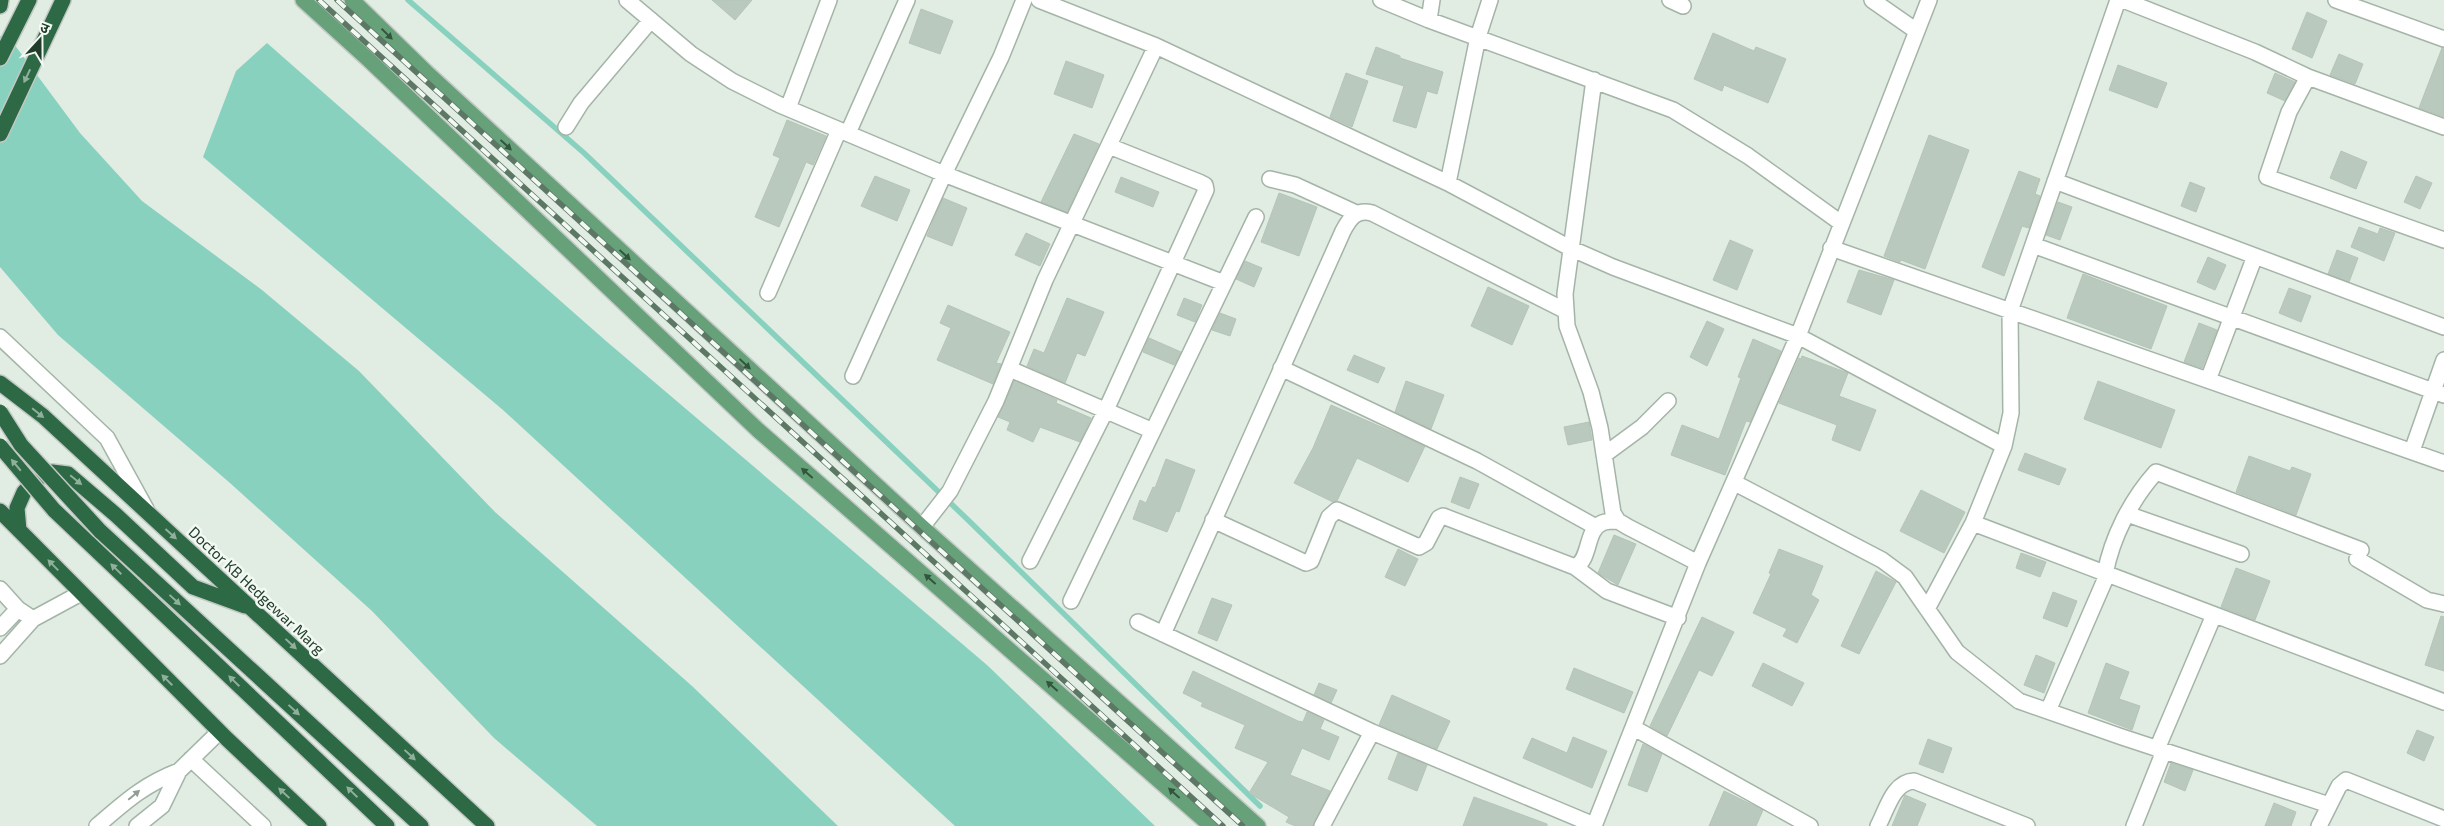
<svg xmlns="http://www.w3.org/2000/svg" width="2444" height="826" font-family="'Exo 2','Noto Sans Devanagari',sans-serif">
	<rect width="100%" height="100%" fill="#e1ece3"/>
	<path fill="#89d1bf" d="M0,36L11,40L80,133L142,201L262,290L359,371L495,512L692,686L838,826H597L494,738L372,611L230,483L58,335L0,267Z
		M267,43L606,341L987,665L1155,826H955L503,410L203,157L236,71Z"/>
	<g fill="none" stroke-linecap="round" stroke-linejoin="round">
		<path stroke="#89d1bf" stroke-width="5.5" d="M408,0L584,153L966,518L1260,806"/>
	</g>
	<path fill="#bac9bd" stroke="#b4c5b7" d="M712,0H752L735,20Z
		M921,9L953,21L940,54L909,43Z
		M2307,12L2327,21L2312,58L2292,49Z
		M1713,33L1754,51L1756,47L1786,59L1768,103L1724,85L1722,91L1694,79Z
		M1376,47L1400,56V58L1443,72L1437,94L1427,91L1416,128L1393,121L1404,86L1366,74Z
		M2442,48H2444V117L2419,108Z
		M2339,54L2363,64L2355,84L2330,75Z
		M1066,61L1104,75L1092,108L1054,94Z
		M2118,65L2167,83L2157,108L2109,90Z
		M1346,73L1368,81L1352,127L1330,117Z
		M2275,73L2295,82L2285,101L2267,93Z
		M787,120L826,136L813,165L806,162L779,227L755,217L780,158L773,155Z
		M1074,134L1099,144L1067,212L1041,202Z
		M1929,135L1969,150L1925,269L1901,260L1900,262L1884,256Z
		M2341,151L2367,162L2356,189L2330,178Z
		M2019,171L2040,179L2035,194L2040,196L2029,228L2022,226L2004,276L1982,267Z
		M875,176L910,190L897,221L861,206Z
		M2416,176L2432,183L2420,209L2404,202Z
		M1121,177L1159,192L1153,207L1115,192Z
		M2190,182L2205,188L2196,212L2181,206Z
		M1279,193L1317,207L1299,256L1261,242Z
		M943,198L967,208L952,246L927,236Z
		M2058,202L2072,207L2060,240L2046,235Z
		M2359,227L2378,234L2380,228L2395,233L2384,261L2351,247Z
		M1026,233L1050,244L1040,266L1015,255Z
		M1730,240L1753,250L1737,290L1713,280Z
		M2337,250L2358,258L2349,282L2328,274Z
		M2208,257L2226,265L2215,290L2197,282Z
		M1245,261L1262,268L1254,287L1236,279Z
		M1859,270L1894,280L1881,315L1847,302Z
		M2083,274L2167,306L2151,349L2067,318Z
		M1488,287L1529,306L1512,345L1471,326Z
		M2289,288L2311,296L2301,322L2279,313Z
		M1067,298L1104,312L1085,356L1077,353L1065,383L1027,366L1034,349L1044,353Z
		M1184,298L1202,305L1195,322L1177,315Z
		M948,305L1010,332L996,363L1001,364L993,384L937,360L951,328L940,323Z
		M1220,313L1236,319L1230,336L1212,330Z
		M1707,321L1724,329L1707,366L1690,357Z
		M2199,323L2217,330L2202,368L2184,362Z
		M1149,338L1181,352L1174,365L1143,352Z
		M1753,339L1781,351L1750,422L1746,421L1725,475L1671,455L1682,425L1719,439L1741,378L1738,377Z
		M1354,355L1385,368L1378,383L1347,370Z
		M1802,356L1848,373L1839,396L1876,410L1860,451L1832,440L1837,425L1779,403L1799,358L1801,359Z
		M1014,381L1057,400L1056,403L1091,418L1080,442L1040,427L1033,442L1007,430L1010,422L998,417Z
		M1406,381L1444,395L1431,429L1395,412Z
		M2098,381L2175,410L2161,448L2084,419Z
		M1331,405L1425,446L1408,482L1357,458L1337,501L1333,502L1294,483L1313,448Z
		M1589,422L1592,440L1568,445L1564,427Z
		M2025,453L2066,469L2059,485L2018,470Z
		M2249,456L2290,471L2292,467L2311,474L2296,515L2236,492Z
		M1166,459L1195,470L1179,512L1176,511L1167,532L1133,519L1140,500L1146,503L1153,487L1155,488Z
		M1460,477L1479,484L1469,509L1451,502Z
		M1921,490L1965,512L1944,553L1900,531Z
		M1614,535L1636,544L1618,585L1598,573Z
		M1398,549L1418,559L1405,586L1385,577Z
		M1779,549L1823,566L1811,595L1819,600L1797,643L1783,636L1787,629L1753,613L1771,574L1769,573Z
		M2021,553L2046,562L2040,577L2016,568Z
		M2236,568L2270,581L2255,620L2221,607Z
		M1876,571L1896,582L1859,654L1841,646Z
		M2053,592L2077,601L2067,627L2043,618Z
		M1212,598L1232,605L1217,641L1198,633Z
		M2441,616L2444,617V671L2425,665Z
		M1702,617L1734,632L1712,676L1699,670L1667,736L1650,726Z
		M2036,655L2055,663L2044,693L2024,685Z
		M1763,663L1804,683L1792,706L1752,686Z
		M2106,663L2129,672L2119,699L2140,706L2132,730L2088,713Z
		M1574,668L1633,692L1624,713L1566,689Z
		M1193,671L1298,721L1303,722L1307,712L1324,720L1320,729L1339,737L1329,760L1302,748L1290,775L1330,791L1313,826H1295L1286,822L1289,817L1249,793L1268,762L1235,748L1245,725L1201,706L1203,703L1183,693Z
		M1319,683L1337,690L1331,703L1314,695Z
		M1392,695L1450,721L1437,749L1379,725Z
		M2417,730L2434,737L2424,761L2407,753Z
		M1573,737L1607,751L1592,788L1523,758L1532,738L1567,753Z
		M1928,739L1952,748L1943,773L1919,764Z
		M1643,744L1662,754L1647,792L1628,785Z
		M1398,753L1427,765L1417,791L1388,779Z
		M2171,763L2193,770L2185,791L2164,782Z
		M1724,791L1763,810L1756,826H1709Z
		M1905,795L1926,804L1917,826H1892Z
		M1474,797L1547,824V826H1463Z
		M2274,803L2296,812L2291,826H2265Z"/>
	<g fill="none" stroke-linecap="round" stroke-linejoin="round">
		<g stroke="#a4b4a8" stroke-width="18">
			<path id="minor" d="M627,0L691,54L732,81L780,105L944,174L1224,283
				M1039,0L1156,46L1448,183L1570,248L1613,267L1798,336L2004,446
				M1381,0L1429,20L1673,110L1748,156L1841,223
				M1670,0L1683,6
				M1872,0L1915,30
				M2123,0L2255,52L2308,77L2444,127
				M2336,0L2444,39
				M1429,20L1432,0
				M2308,77L2289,112L2267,177L2444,240
				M1594,80L1565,294L1567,326L1591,392L1600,428L1613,513L1618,521L1628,527L1698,563
				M788,108L829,0
				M566,127L581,103L651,20
				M848,133L907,0
				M1270,179L1295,185L1356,213
				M2055,181L2444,327
				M1448,183L1478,37L1490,0
				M2033,245L2444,395
				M1831,248L2444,463
				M768,293L839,130
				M0,337L107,438L146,509
				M1281,368L1477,461L1596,527
				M1010,369L1153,431
				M853,376L944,174L1001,57L1024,0
				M2208,380L2255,256
				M2412,451L2444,360
				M1604,455L1642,427L1668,401
				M1735,483L1882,560L1905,577L1957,652L2019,701L2122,737L2329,805
				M2127,514L2241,554
				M1213,520L1306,563L1311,561L1329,517L1337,510L1419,547L1426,543L1439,518L1443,516L1575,567C1591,560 1585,530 1602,523C1606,521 1613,521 1618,521
				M1973,523L2444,702
				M922,527L950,491L996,401L1045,280L1156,46
				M2357,559L2427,600L2444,604
				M1030,561L1106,410L1206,190L1205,185L1199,182L1109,146
				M1575,567L1607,591L1678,618
				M2105,574C2112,537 2131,500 2156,472L2361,550
				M0,589L18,609L33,619
				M1071,601L1256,217
				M1927,609L1973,523L2004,446L2011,413L2010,311L2118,0
				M1138,622L1372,732L1594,825
				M0,628L18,609
				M1163,634L1343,231C1350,218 1356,209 1372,213L1564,310
				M0,656L33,619L81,593
				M2048,711L2107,575
				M1634,728L1810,826
				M2157,749L2214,615
				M191,759L263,826
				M97,826C125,802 143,785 179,771
				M137,826L162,806L179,771L219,732
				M1322,826L1372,732
				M1594,826L1698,563L1798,336L1929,0
				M1878,826C1887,809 1893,782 1914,781L2027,826
				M2134,826L2164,751
				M2319,826L2339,786L2346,780L2444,819"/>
		</g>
		<g stroke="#c1c8c3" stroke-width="18">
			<path id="major" d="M303,0L369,60L759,431L1211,826
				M352,0L426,72L922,527L1258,826"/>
		</g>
		<g stroke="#c1c8c3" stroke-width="18">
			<path id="highway" d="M0,6L1,0
				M0,58L29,0
				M0,134L63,0
				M0,383L43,416L487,826
				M54,510L387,826
				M0,511L227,739L319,826
				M19,530L17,508L24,492L37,478L52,472L68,474L116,515L193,587L245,606
				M100,531L421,826"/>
		</g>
		<use href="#minor" stroke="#fff" stroke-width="15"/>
		<use href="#major" stroke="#66a17a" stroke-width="15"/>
		<use href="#highway" stroke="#2d6945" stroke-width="15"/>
		<g stroke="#5c7865" stroke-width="5.5">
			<path id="rail" d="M319,0L1223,826
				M337,0L1243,826"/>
		</g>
		<use href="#rail" stroke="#f2f8f2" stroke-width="4" stroke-dasharray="11" stroke-linecap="butt"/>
		<g stroke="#c1c8c3" stroke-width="18" stroke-linecap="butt">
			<path id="highway-bridge" d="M0,412L21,445L100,531
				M0,446L54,510"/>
		</g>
		<use href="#highway-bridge" stroke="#2d6945" stroke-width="15"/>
	</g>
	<defs><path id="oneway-solid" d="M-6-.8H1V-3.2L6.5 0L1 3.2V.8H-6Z" transform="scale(1.25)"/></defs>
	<g fill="#32553e">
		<use href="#oneway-solid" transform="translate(387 34) rotate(44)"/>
		<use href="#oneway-solid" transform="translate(506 145) rotate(43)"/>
		<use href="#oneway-solid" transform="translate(625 255) rotate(43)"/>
		<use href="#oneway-solid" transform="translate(745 364) rotate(43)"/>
		<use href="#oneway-solid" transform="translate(807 473) rotate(-139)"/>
		<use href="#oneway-solid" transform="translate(930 579) rotate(-139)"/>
		<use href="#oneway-solid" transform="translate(1052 686) rotate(-139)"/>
		<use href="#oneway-solid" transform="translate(1174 793) rotate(-138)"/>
	</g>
	<g fill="#90b09c">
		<use href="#oneway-solid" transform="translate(27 76) rotate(115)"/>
		<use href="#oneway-solid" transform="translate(38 413) rotate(39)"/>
		<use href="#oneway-solid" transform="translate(16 465) rotate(-130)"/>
		<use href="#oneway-solid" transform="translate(76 480) rotate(39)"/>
		<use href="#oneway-solid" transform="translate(171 534) rotate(42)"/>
		<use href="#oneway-solid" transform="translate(53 565) rotate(-134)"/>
		<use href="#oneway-solid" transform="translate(116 569) rotate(-136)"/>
		<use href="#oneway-solid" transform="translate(175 600) rotate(43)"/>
		<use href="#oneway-solid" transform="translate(291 644) rotate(43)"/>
		<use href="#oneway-solid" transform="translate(167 680) rotate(-135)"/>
		<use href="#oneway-solid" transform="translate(234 681) rotate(-136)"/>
		<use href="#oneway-solid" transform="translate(294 710) rotate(43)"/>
		<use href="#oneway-solid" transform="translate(410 755) rotate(43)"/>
		<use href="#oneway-solid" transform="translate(352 792) rotate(-136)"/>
		<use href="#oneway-solid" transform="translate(284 793) rotate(-137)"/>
	</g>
	<use fill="#909e94" href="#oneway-solid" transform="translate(134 795) rotate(-40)"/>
	<g text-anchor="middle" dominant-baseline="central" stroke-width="5" stroke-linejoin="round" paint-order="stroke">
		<g font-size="15" fill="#213c2a" stroke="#f2f8f2">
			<text transform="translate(257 590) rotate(43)">Doctor KB Hedgewar Marg</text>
		</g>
	</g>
	<g transform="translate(40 40) rotate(21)" stroke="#f2f8f2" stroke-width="4" paint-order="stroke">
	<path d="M0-4L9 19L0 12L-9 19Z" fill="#213c2a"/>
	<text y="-8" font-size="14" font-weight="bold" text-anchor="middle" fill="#213c2a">उ</text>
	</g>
</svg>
